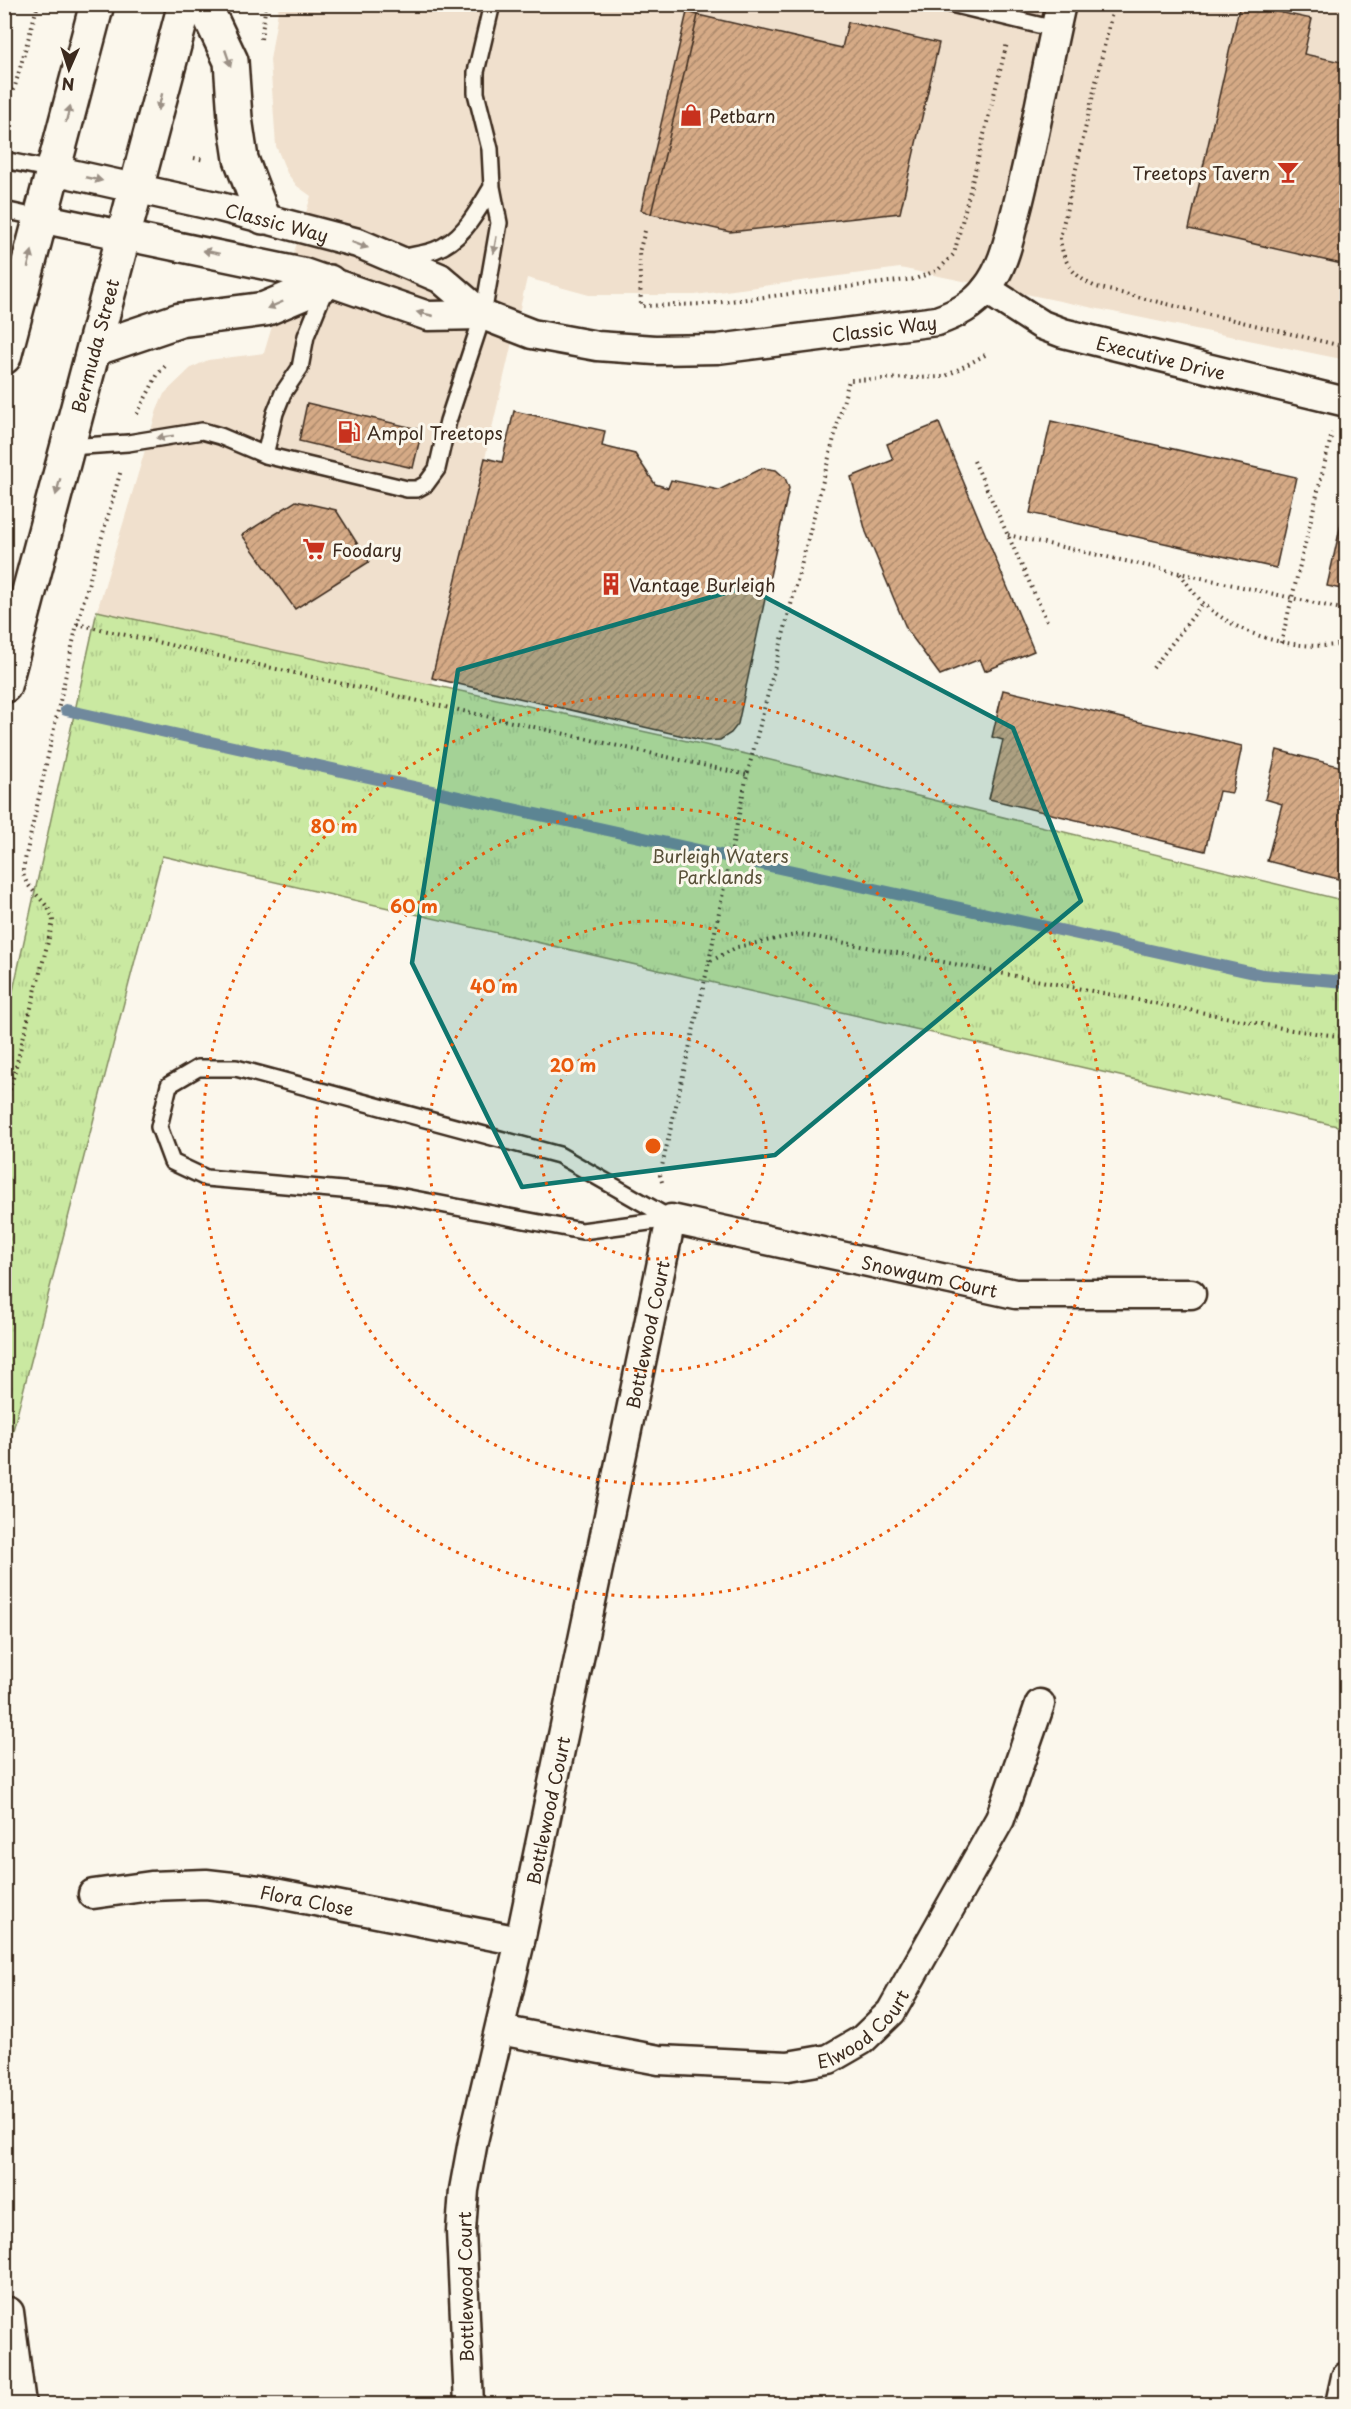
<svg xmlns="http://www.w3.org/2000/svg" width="1351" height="2409" font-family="'Playpen Sans',sans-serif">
	<defs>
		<pattern id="park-tufts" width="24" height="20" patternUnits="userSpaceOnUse" patternTransform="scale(1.5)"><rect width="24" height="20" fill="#cae9a1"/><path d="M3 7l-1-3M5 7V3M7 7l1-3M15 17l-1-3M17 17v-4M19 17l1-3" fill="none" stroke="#aec88a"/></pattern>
		<pattern id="building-hatch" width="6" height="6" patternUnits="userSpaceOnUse" patternTransform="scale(1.5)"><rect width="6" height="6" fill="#d5aa86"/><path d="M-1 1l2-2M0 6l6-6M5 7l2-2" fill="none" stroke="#ae8b6d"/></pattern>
	</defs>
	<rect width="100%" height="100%" fill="#fbf7ec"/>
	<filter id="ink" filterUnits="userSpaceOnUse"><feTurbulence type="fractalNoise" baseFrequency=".0167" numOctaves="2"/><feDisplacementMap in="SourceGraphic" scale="12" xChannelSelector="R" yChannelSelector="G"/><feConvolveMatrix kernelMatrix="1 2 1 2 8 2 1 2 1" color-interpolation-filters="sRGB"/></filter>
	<g filter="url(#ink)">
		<path fill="#f0e0cd" d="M279,5H1346V360L900,268L695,295H589L527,278L432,686L97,611L157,410L164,394L191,368L208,360L264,353L311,196L297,186L287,173L276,146L270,60Z"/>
		<path fill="url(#park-tufts)" stroke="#828a60" stroke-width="1.5" d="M97,611L746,754L1346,901V1128L162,856L5,1461V1027Z"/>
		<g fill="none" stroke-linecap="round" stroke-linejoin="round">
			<path stroke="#70899d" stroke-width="12" d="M66,710L1263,975L1346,982"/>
		</g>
		<path fill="url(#building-hatch)" stroke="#3b2a1e" stroke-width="1.5" d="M1240,4L1312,19L1304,54L1346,63V265L1189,229Z
			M687,12L698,15L651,214L641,210Z
			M698,15L842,48L848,22L939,43L900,213L730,232L651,214Z
			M307,403L422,430L413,468L299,441Z
			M514,411L605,431L602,446L635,454L655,484L668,488L671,480L719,490L763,468L776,470L785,478L789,488L738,724L731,733L720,740L705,741L432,678L485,458L502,462Z
			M1051,421L1296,477L1276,568L1030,513Z
			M939,423L1034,651L985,671L980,659L940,675L907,630L866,532L851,477L893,460L887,444Z
			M296,501L336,510L369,562L295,609L242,535Z
			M1346,502V590L1327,586Z
			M1003,690L1242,746L1232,793L1219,791L1205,851L989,799L1003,740L992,737Z
			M1277,750L1346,768V881L1267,861L1282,804L1265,799Z"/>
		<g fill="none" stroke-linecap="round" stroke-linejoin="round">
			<g stroke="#3b2a1e" stroke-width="20">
				<path id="lane" d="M951,4L1055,29
					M4,160L53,170
					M4,210L40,218
					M402,258C412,255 425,254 435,250C464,239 477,211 492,187
					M69,447L128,443L202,431L220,436L265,455L407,489H417L426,484L437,469L448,421L483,315L499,223L492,187L490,149L476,93V72L492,4
					M265,455L275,413L283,393L300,368L306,336L326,287
					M198,1068H236L559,1155L671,1219L582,1231L388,1194L206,1178L172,1162L159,1127L169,1085Z"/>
			</g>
			<g stroke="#3b2a1e" stroke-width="33">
				<g id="street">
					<path id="s1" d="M53,170L220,207L358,243L440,278L483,315L532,334L597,346L655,350L718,349L937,321C956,314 973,306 986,289C1004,267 1009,238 1016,212C1034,143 1045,73 1061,4"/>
					<path d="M40,218L304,273L428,316L483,315"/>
					<path id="s2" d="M986,289L1042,325L1063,333L1346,402"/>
					<path id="s3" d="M93,1894L151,1886L206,1884L259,1890L520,1941"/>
					<path id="s4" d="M500,2030L659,2060L788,2066L829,2059L862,2040L891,2012L1000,1819L1040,1704"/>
					<path d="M9,2312L21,2404"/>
					<path id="s5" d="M469,2404L461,2231L464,2190L473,2141L520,1941L671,1219L1015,1294H1191"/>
					<path d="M1340,2404L1346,2377"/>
				</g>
			</g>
			<g stroke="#3b2a1e" stroke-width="38">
				<g id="primary">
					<path d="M204,4L231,61L235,118L241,159L263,217"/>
					<path d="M94,349L180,320L265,309L329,282"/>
					<path d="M4,357L97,4"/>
					<path id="s6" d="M4,686L185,4"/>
				</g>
			</g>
			<path stroke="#3b2a1e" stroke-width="4" stroke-dasharray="1.5 4.5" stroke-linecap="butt" d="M1114,4L1060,238C1063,263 1073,276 1096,287L1346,347
				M261,39L266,4
				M4,106L15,86L38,4
				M194,158L205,160
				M645,231L639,252L641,306L706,304L915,279L938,270L954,254L1007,43
				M137,414L158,374L167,364
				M974,461L1047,621
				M1008,535L1346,610
				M1180,574C1187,583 1195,595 1203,603C1242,638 1296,651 1346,644
				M77,624L747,775
				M1281,643L1332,433
				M1153,668L1203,603
				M709,961L747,775L849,380L944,377L987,354
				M4,1113L53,922C52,901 22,890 23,869L77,624L121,470
				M662,1182L660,1175L709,962L737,947L800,934L1292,1030L1346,1037"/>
			<use href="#lane" stroke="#fbf7ec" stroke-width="15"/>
			<use href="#street" stroke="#fbf7ec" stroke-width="28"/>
			<use href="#primary" stroke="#fbf7ec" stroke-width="33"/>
		</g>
		<defs><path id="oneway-solid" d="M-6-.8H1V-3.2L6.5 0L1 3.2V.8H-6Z" transform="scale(1.5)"/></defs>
		<g fill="#9b9085">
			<use href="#oneway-solid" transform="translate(228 58) rotate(71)"/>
			<use href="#oneway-solid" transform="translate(160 102) rotate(104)"/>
			<use href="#oneway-solid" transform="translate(68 114) rotate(-75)"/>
			<use href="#oneway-solid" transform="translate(94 179) rotate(12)"/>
			<use href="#oneway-solid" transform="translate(360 245) rotate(20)"/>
			<use href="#oneway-solid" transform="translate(495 245) rotate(100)"/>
			<use href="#oneway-solid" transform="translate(211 252) rotate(-168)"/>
			<use href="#oneway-solid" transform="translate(30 259) rotate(-76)"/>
			<use href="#oneway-solid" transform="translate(275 305) rotate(157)"/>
			<use href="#oneway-solid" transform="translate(425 314) rotate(-167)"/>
			<use href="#oneway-solid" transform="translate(165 437) rotate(171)"/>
			<use href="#oneway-solid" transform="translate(58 487) rotate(105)"/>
		</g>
	</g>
	<path fill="#0f766e" fill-opacity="0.2" stroke="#0f766e" stroke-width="4.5" stroke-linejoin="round" d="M746,587L1013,728L1081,901L775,1155L522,1187L412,963L458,670Z"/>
	<g fill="none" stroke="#e8590c" stroke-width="3" stroke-dasharray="3 6">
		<circle cx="653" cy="1146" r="113"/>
		<circle cx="653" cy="1146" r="225"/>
		<circle cx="653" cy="1146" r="338"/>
		<circle cx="653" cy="1146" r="451"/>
	</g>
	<defs>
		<g id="shop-bare" transform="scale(1.8)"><path d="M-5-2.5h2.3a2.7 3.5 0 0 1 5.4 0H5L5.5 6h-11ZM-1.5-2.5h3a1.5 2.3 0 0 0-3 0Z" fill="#c8321e" stroke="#fbf7ec" stroke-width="2.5" paint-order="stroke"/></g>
		<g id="bar-bare" transform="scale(1.8)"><path d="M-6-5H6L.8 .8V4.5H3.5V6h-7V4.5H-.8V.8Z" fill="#c8321e" stroke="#fbf7ec" stroke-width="2.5" paint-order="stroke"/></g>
		<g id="fuel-bare" transform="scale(1.8)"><path d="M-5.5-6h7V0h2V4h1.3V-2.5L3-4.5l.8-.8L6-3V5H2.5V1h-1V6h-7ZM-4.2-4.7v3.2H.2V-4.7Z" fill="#c8321e" stroke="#fbf7ec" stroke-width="2.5" paint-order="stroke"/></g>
		<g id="supermarket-bare" transform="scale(1.8)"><path d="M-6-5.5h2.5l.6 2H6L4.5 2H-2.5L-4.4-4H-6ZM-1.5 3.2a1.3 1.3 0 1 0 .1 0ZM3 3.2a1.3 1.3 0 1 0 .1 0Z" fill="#c8321e" stroke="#fbf7ec" stroke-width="2.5" paint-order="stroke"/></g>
		<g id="building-bare" transform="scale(1.8)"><path d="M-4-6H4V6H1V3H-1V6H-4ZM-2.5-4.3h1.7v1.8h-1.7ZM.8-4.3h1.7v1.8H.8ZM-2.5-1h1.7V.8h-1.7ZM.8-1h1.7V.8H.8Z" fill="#c8321e" stroke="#fbf7ec" stroke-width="2.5" paint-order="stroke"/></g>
	</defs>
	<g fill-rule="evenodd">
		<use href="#shop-bare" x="691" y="115"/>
		<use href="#bar-bare" x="1288" y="172"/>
		<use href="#fuel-bare" x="349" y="432"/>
		<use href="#supermarket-bare" x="314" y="549"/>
		<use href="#building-bare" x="611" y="584"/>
	</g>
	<g text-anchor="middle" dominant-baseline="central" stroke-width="6" stroke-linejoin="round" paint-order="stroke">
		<g font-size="18" fill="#3b2a1e" stroke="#fbf7ec" text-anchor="start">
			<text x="709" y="115">Petbarn</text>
			<text x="1270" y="172" text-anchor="end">Treetops Tavern</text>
			<text x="367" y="432">Ampol Treetops</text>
			<text x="332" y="549">Foodary</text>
			<text x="629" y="584">Vantage Burleigh</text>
		</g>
		<g font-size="18" fill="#3b2a1e" stroke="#fbf7ec">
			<text stroke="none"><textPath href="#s1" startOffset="230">Classic Way</textPath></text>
			<text stroke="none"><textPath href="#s1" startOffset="867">Classic Way</textPath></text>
			<text stroke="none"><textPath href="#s6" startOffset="352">Bermuda Street</textPath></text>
			<text stroke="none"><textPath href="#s2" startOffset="190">Executive Drive</textPath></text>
			<text stroke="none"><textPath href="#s5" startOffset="1472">Snowgum Court</textPath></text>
			<text stroke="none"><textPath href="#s5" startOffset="1089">Bottlewood Court</textPath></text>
			<text stroke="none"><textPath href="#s5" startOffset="603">Bottlewood Court</textPath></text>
			<text stroke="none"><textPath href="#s3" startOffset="216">Flora Close</textPath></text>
			<text stroke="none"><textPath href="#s4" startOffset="378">Elwood Court</textPath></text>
			<text transform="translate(465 2287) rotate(-91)">Bottlewood Court</text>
		</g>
		<g font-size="18" fill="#585038" stroke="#fbf7ec">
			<text x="720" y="855">Burleigh Waters<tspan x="720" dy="21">Parklands</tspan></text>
		</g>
	</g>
	<circle cx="653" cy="1146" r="9" fill="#e8590c" stroke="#fbf7ec" stroke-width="3"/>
	<g font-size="18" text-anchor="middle" font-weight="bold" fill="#e8590c" stroke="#fbf7ec" stroke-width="6" stroke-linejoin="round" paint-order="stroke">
		<text x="334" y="833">80 m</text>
		<text x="414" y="913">60 m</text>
		<text x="494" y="993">40 m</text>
		<text x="573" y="1072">20 m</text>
	</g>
	<rect width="1351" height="2409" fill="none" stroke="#fbf7ec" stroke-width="24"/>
	<rect x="12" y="12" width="1327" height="2385" fill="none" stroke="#3b2a1e" stroke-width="2" filter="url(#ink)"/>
	<g transform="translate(69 69) rotate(183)" stroke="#fbf7ec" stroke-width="4.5" paint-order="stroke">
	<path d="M0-4.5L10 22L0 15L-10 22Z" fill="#3b2a1e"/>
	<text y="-9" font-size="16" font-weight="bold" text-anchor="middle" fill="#3b2a1e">N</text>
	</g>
</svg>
